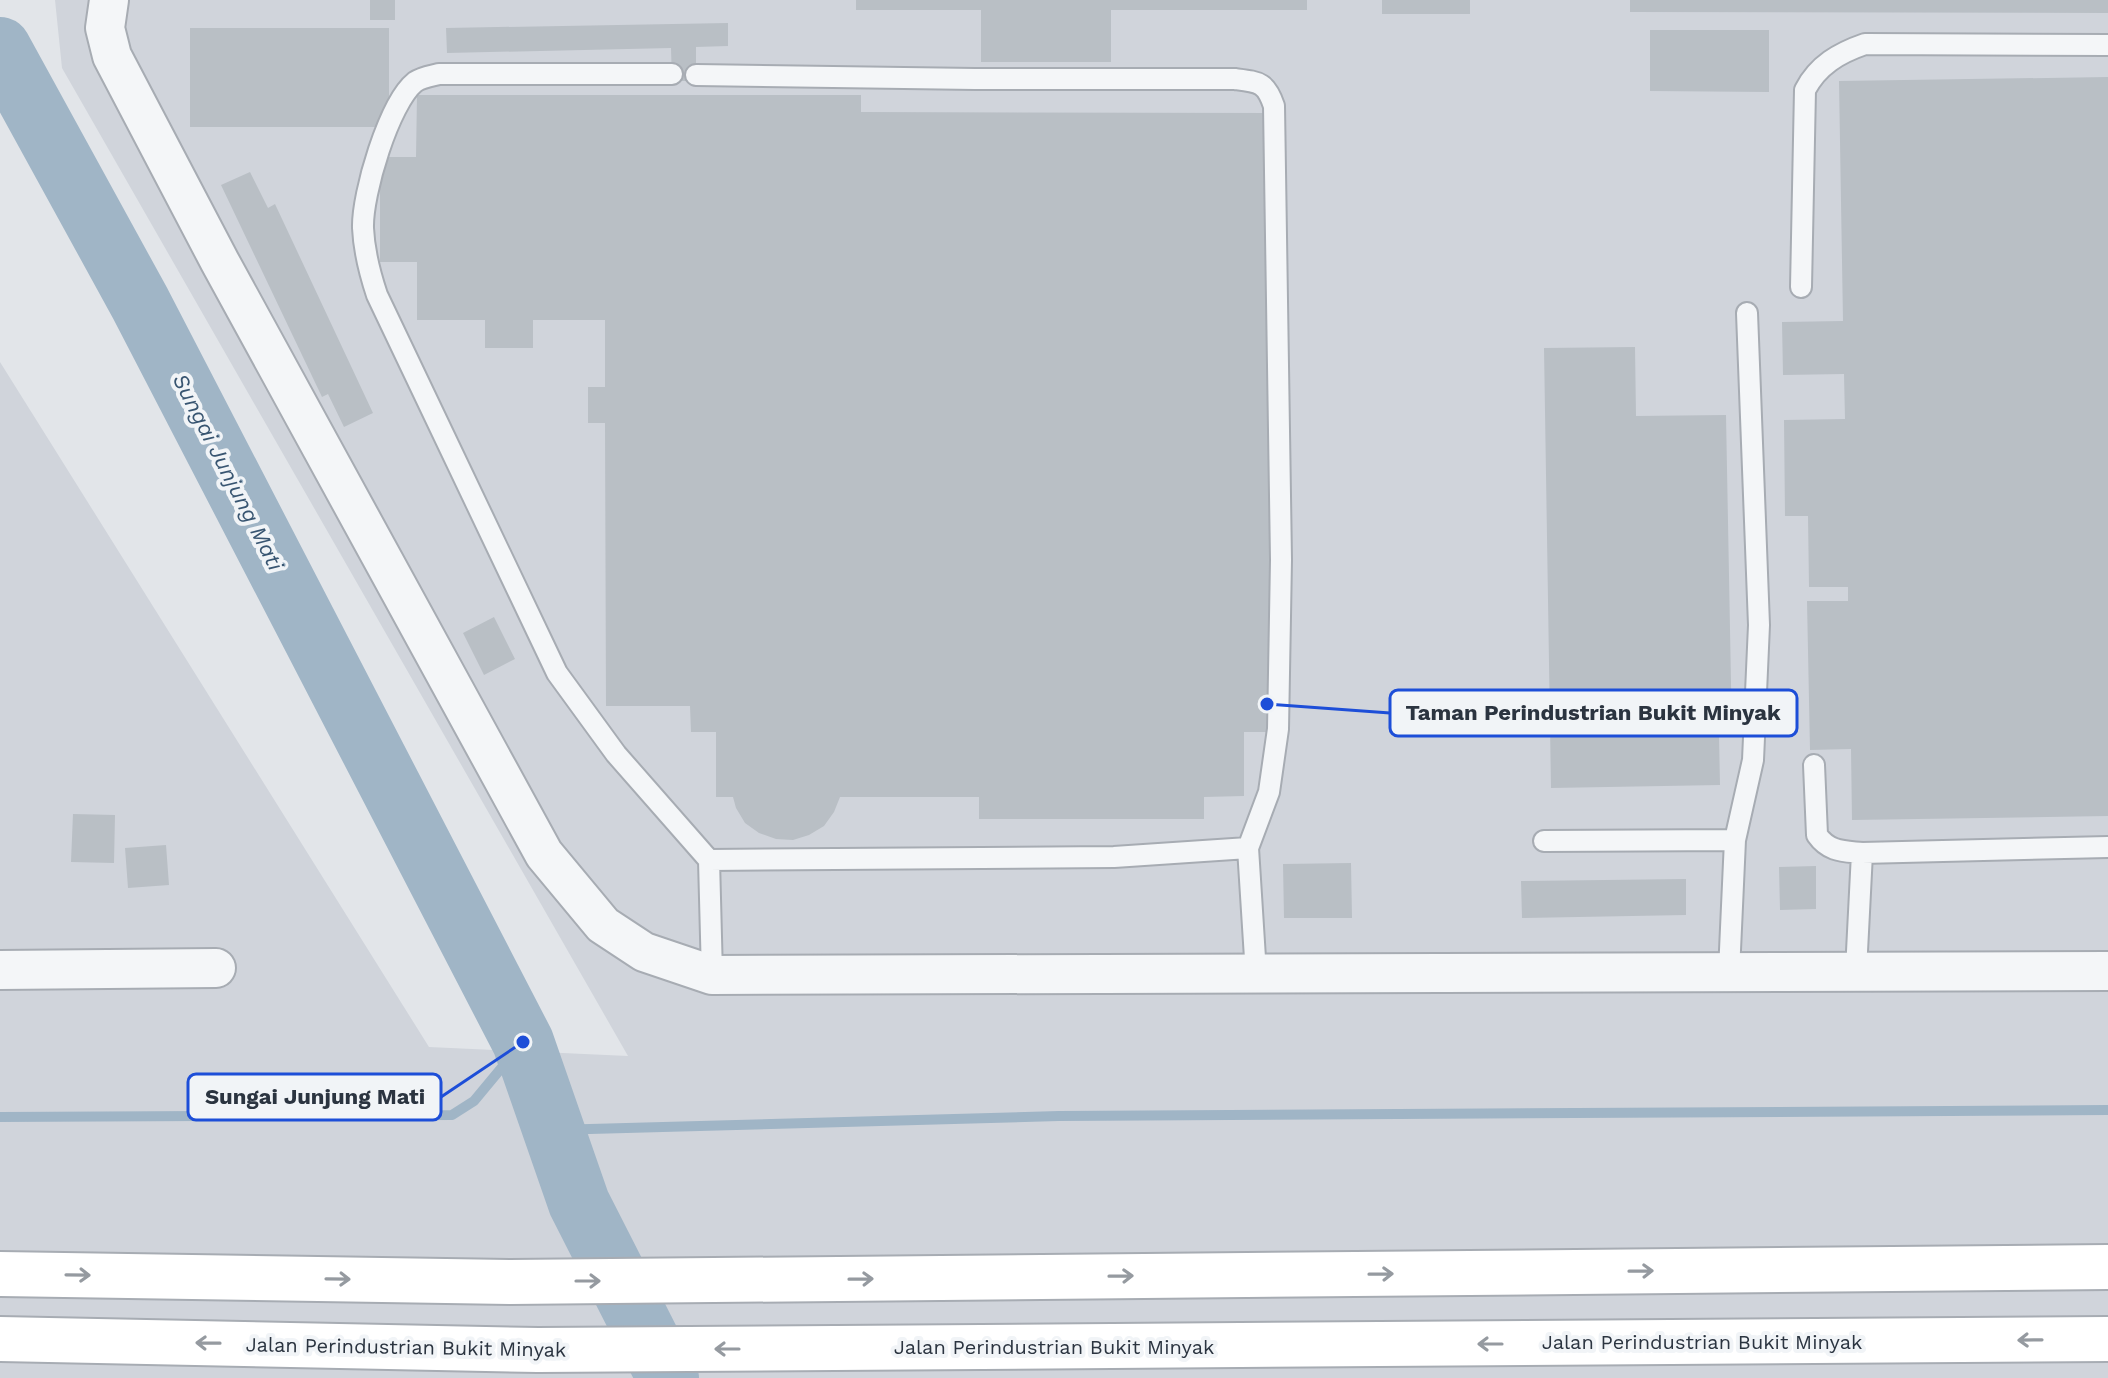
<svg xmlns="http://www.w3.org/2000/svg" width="2108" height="1378" font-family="'Work Sans',sans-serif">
	<rect width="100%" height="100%" fill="#e2e5e9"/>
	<path fill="#d0d4db" d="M55,0H2108V1378H0V362L429,1047L628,1056L62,68Z"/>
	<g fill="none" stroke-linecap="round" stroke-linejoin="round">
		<path stroke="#a0b5c6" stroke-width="10" d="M0,1117L452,1115L474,1101L523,1042
			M553,1130L1059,1116L2108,1110"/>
		<path stroke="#a0b5c6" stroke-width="62" d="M0,48L140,303L523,1042L579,1203L668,1378"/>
	</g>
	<path fill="#b9bfc5" d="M370,0H395V20H370Z
		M856,0H1307V10H1111V62H981V10H856Z
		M1382,0H1470V14H1382Z
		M1630,0H2108V13L1630,12Z
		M728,23V46L696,47V81H672L671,48L447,53L446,28Z
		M190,28H389V127H190Z
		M1650,30H1769V92L1650,91Z
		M2108,77V816L1852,820L1851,749L1810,750L1807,601H1848V587H1809L1808,516H1785L1784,420L1845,419L1844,374L1783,375L1782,322L1843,321L1839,81Z
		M417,95H861V112L1270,113L1272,732H1244V796L1204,797V819H979V797H840L834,812L824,826L809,835L793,840L776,839L759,833L745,823L736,808L733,797H716V732H691L690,706H606L605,423H588V387H605V320H533V348H485V320H417V262H380V157H416Z
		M250,172L268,208L275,204L373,413L344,427L328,394L322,397L221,185Z
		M1635,347L1636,416L1726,415L1732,736H1719L1720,785L1551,788L1544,348Z
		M494,617L515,659L484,675L463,633Z
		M73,814L115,815L114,863L71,862Z
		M166,845L169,885L128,888L125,848Z
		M1351,863L1352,918H1284L1283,864Z
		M1816,866V909L1780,910L1779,867Z
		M1686,879V915L1522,918L1521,881Z"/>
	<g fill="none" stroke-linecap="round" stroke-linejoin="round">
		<g stroke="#a7acb3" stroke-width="24">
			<path id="service" d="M672,74H439C431,76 422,77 415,82C389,103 362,194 363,228C364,250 370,274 377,295L557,673L616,754L709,860L712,975
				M696,75L975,79H1235C1259,82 1266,82 1274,106L1281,560L1278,729L1269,792L1248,848L1114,857L709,860
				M1801,287L1805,90C1818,65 1839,53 1865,44L2108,45
				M1814,765L1817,835C1829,852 1843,851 1862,853
				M1544,841L1735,840
				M1248,848L1256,974
				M1856,971L1862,853L2108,847
				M1729,972L1735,840L1753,760L1759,625L1747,313"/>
		</g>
		<g stroke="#a7acb3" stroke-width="42">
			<path id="minor" d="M109,0L105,28L112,56L220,262L544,854L603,925L644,952L712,975L2108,971
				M0,970L216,968"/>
		</g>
		<g stroke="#a7acb3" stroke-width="48">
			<path id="secondary" d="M0,1274L510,1282L2108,1267
				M0,1339L538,1350L2108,1339"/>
		</g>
		<use href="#service" stroke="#f4f6f8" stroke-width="20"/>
		<use href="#minor" stroke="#f4f6f8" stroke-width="38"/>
		<use href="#secondary" stroke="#fff" stroke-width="44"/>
	</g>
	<defs><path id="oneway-shaft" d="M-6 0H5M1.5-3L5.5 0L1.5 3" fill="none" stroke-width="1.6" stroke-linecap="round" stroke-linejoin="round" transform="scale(2)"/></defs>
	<g stroke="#959aa0">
		<use href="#oneway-shaft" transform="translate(1641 1271) rotate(-1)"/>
		<use href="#oneway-shaft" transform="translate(1381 1274) rotate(-1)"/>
		<use href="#oneway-shaft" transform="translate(78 1275) rotate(1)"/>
		<use href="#oneway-shaft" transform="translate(1121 1276) rotate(-1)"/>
		<use href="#oneway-shaft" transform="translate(338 1279) rotate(1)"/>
		<use href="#oneway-shaft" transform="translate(861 1279) rotate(-1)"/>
		<use href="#oneway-shaft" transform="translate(588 1281)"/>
		<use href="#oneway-shaft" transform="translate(2030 1340) rotate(179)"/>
		<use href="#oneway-shaft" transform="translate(208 1343) rotate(-179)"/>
		<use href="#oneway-shaft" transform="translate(1490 1344) rotate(180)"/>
		<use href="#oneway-shaft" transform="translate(727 1349) rotate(180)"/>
	</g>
	<g text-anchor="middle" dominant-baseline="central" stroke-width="8" stroke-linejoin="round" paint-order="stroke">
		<g font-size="20" fill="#2b3440" stroke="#f1f4f7">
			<text x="1702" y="1342">Jalan Perindustrian Bukit Minyak</text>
			<text transform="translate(406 1347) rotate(1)">Jalan Perindustrian Bukit Minyak</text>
			<text x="1054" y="1347">Jalan Perindustrian Bukit Minyak</text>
		</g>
		<g font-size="22" font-style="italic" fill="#385571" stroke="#f1f4f7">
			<text transform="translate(228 472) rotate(63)">Sungai Junjung Mati</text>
		</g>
	</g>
	<path fill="none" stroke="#1d4ed8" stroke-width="3" d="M1267 704L1390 713M523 1042L441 1097"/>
	<g fill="#1d4ed8" stroke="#f1f4f7" stroke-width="3">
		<circle cx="1267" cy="704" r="8"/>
		<circle cx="523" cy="1042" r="8"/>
	</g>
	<g fill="#f1f4f7" stroke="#1d4ed8" stroke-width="3">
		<rect x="1390" y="690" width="407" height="46" rx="8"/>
		<rect x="188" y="1074" width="253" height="46" rx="8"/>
	</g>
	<g font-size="22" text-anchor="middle" font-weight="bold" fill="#2b3440">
		<text x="1593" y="720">Taman Perindustrian Bukit Minyak</text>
		<text x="315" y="1104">Sungai Junjung Mati</text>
	</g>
</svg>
